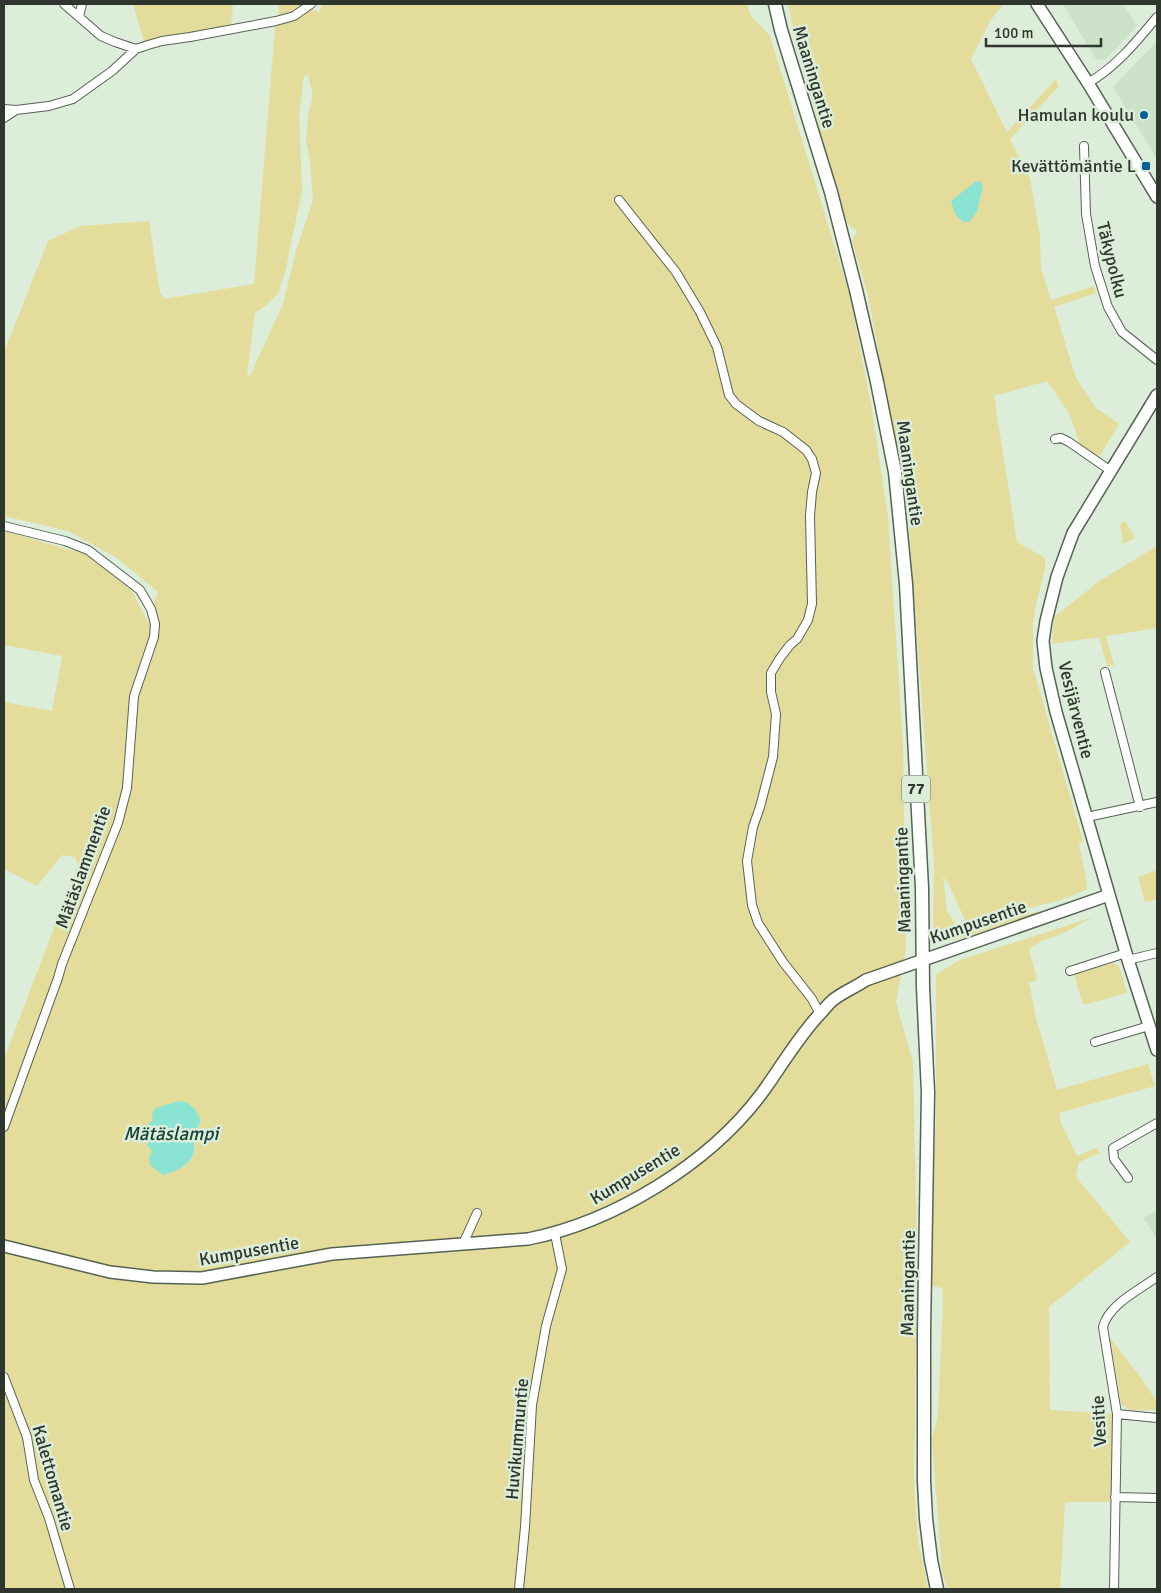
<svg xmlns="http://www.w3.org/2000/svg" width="1161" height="1593" font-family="Signika,sans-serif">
	<rect width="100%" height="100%" fill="#dcedd9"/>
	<path fill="#cbe2c8" d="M1063,4H1123L1137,26L1105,60L1096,59Z
		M1157,41V159L1113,87Z
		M1157,1210V1238L1143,1218Z"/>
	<path fill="#e4dc9a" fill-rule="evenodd" d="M133,4H233L231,27L155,43L144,42Z
		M279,4H311L309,6L319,13L322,4H747L751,16L770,36L849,293L871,404L888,517L903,745L906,947L896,1002L913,1063L917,1251L914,1479L918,1540L928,1589H4V1059L78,865L75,857L62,855L37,886L4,869V702L52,711L62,656L4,645V531L88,555L132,591L148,622L158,592L117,558L68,531L4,516V352L48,241L80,226L149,221L160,293L165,299L254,284L275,28L278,17ZM308,75L313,96L308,114L306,142L310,160L313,200L296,251L283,304L250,376L247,374L255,313L269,303L278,293L285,273L302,190L299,114L304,76ZM179,1101C191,1102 196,1110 201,1121C199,1126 195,1131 194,1136C193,1141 195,1144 195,1148C195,1158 186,1167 177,1170L147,1145L156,1108Z
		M788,4H1004L990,21L971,59L1007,132L1056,79L1059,86L1010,139L1030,179L1040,237L1041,269L1051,300L1094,286L1096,293L1054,307L1076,378L1096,408L1119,424L1099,457L1081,447L1069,413L1047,381L994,396L1017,542L1045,558V569L1037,600L1033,623V668L1083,841L1079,844L1086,878L1087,889L1064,899L972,923L966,922L948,883L943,876L947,911L958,929H971L1035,912L1039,914L954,940L940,942L937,939L933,925L934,865L908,513L868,295L852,241L857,232L855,229L846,223L798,50Z
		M1125,521L1135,538L1123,544L1120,524Z
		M1157,546V628L1106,636L1114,665L1107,667L1099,637L1052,644L1054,617L1098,582Z
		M1157,870V899L1145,902L1138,877Z
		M1093,917L1064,933L1042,941L1029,949L1037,980L1029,983L1036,1018L1057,1090L1148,1064L1155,1086L1059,1113L1061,1123L1077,1156L1096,1148L1100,1153L1079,1162L1076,1177L1130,1242L1049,1307L1050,1410L1117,1414L1115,1497L1109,1502H1065L1060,1589H947L942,1571L932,1438L938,1416L943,1300L942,1288L931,1286L936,1116V974L960,960Z
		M1113,963L1119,966L1127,993L1083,1005L1074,974Z
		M1110,1338L1138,1374L1157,1402V1410H1130L1121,1404Z"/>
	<path fill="#8be3d4" d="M980,181L983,186L977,212L969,222H963L955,214L951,201L975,182Z
		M179,1101C191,1102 196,1110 201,1121C199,1125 196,1130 194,1135C193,1141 195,1146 194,1151C191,1166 176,1171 163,1175L150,1165L149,1158L152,1151L147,1145L149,1140L147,1125L153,1120L152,1113L156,1108Z"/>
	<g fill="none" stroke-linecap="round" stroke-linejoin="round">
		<g stroke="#546352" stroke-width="10">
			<path id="street" d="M64,4L101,36L115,42L136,49
				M79,17L82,4
				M1088,83C1116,67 1137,41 1157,17
				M4,109L16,110L49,106L73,99L112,71L136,49L148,45L162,41L190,37L276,21L294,16L311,4
				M4,118L16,110
				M1084,146L1086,214L1095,266L1108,307L1122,332L1157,360
				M619,200L676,272L700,312L717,347L729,395L736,404L759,421L783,432L806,450L812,459L816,473L812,492L810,516L812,604L808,620L797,639L790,645L780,658L771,673V692L776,714L773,757L760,807L753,827L747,861L752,905L758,923L783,962L812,999L820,1014
				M1055,439L1061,438L1069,442L1111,471
				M4,526L65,541L88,550L140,590L151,609L155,624L154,637L134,696L127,788L118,823L62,964L58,978L4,1127
				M1105,672L1140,807
				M1087,817L1157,802
				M1128,960L1157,953
				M1070,971L1126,953
				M1095,1042L1149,1026
				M1128,1178L1114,1159L1113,1148L1157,1123
				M463,1244L477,1213
				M4,1377L27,1437L34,1480L49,1518L70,1589
				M1117,1414L1157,1418
				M1115,1497L1157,1498
				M519,1589L525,1527L532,1405L546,1326L562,1269L555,1234
				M1114,1589L1117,1414L1103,1327C1108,1305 1139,1290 1157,1277"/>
		</g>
		<g stroke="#546352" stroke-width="14">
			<path id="secondary" d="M1037,4L1088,83L1157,197
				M1157,395L1073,533L1057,577L1046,621L1043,641L1046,668L1056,712L1128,960L1157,1050
				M4,1246L110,1272L153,1277L202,1278L332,1254L528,1239C614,1222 709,1164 762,1093C781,1067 796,1040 818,1016C823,1011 828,1004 833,1000C843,992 856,987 866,980L1109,895"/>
		</g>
		<g stroke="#546352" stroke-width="15">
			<path id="primary" d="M775,4L781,30L831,192L856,290L877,382L895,472L906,584L922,888L923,988L928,1092L924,1332V1481L926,1519L931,1560L937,1589"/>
		</g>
		<use href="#street" stroke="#fff" stroke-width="8"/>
		<use href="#secondary" stroke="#fff" stroke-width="11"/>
		<use href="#primary" stroke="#fff" stroke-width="12"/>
	</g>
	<g fill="#086192" stroke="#dcedd9" stroke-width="2">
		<circle cx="1144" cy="115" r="5"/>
		<rect x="1141" y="161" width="10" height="10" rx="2.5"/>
	</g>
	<g text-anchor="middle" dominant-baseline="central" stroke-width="5" stroke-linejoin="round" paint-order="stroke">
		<rect fill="#dcedd9" stroke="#636d61" stroke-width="1" x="902" y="775.5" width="28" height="27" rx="4"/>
		<g font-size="16" font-weight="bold" fill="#2f362e">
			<text x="916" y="789">77</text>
		</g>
		<g font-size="18" fill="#2f362e" stroke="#dcedd9">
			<text transform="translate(814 77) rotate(73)">Maaningantie</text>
			<text transform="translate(1112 260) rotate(76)">Täkypolku</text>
			<text transform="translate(910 473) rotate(82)">Maaningantie</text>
			<text transform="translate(1076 710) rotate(76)">Vesijärventie</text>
			<text transform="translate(83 867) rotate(-70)">Mätäslammentie</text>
			<text transform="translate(903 880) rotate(-92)">Maaningantie</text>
			<text transform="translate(978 922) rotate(-19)">Kumpusentie</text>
			<text transform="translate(635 1174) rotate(-31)">Kumpusentie</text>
			<text transform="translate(249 1251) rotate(-10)">Kumpusentie</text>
			<text transform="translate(908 1283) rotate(-89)">Maaningantie</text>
			<text transform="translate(1099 1421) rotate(-93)">Vesitie</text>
			<text transform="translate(517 1439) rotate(-85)">Huvikummuntie</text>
			<text transform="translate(53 1478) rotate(74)">Kalettomantie</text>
		</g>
		<g font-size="18" fill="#2f362e" stroke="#dcedd9" text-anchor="end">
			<text x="1134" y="115">Hamulan koulu</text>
			<text x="1136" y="166">Kevättömäntie L</text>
		</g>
		<g font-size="19" font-style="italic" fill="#174039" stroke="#dcedd9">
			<text x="171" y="1134">Mätäslampi</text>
		</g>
	</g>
	<rect width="1161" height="1593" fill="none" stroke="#2f362e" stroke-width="10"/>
	<path d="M986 38v8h115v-8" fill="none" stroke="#2f362e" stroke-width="2.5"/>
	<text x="994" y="38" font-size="15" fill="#2f362e" stroke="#dcedd9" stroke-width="4" paint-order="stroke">100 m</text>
</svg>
